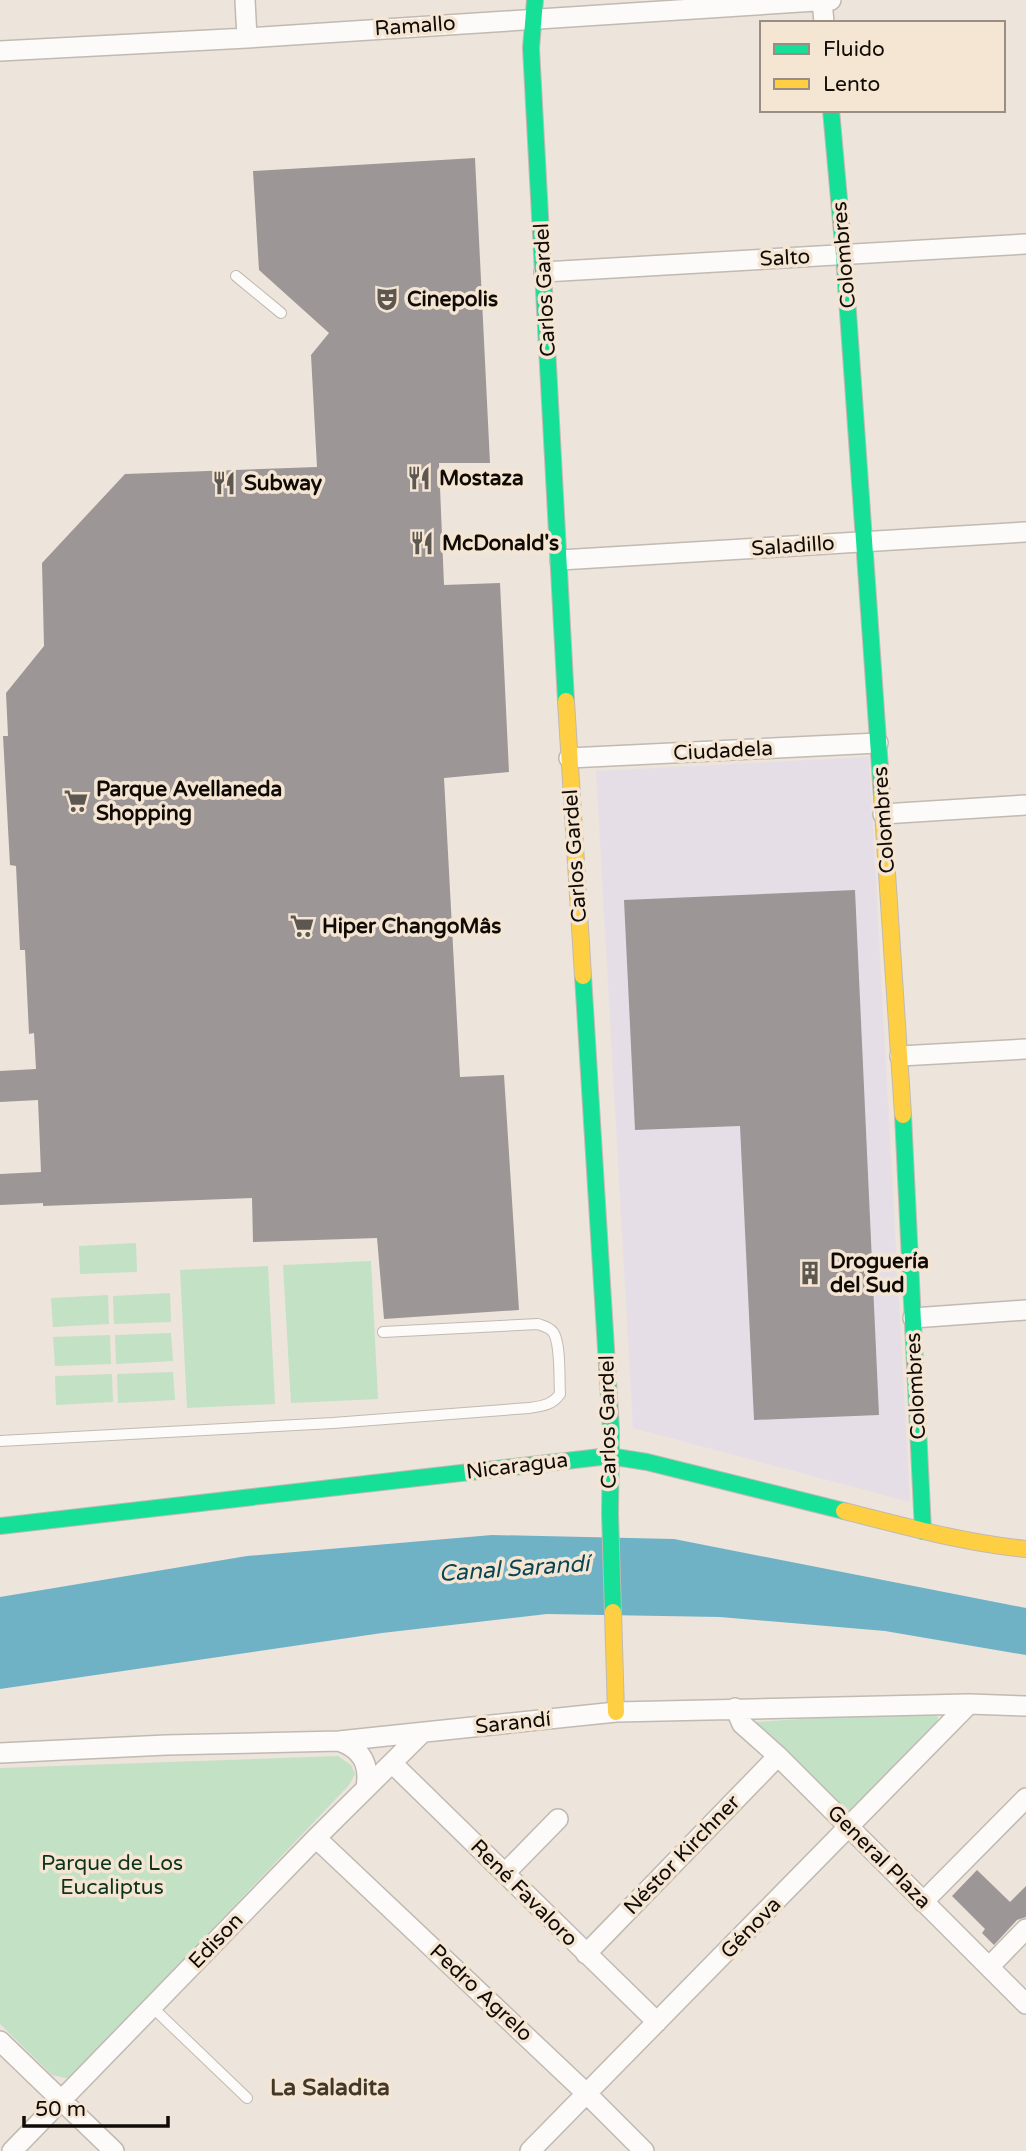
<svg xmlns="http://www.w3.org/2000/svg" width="1026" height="2151" font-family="'Varela Round',sans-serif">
	<rect width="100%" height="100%" fill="#ede4db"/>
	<path fill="#e6dee6" d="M869,757L910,1502L633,1428L596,771Z"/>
	<path fill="#c3e1c4" d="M136,1243L137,1272L80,1274L79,1246Z
		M371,1261L378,1399L291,1403L283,1265Z
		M268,1266L275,1404L187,1408L180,1270Z
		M170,1293L171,1322L114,1324L113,1296Z
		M108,1295L109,1324L53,1327L51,1298Z
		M171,1333L173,1361L116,1364L115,1335Z
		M110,1335L111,1364L55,1366L53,1337Z
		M173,1372L175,1400L118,1403L117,1374Z
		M112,1374L113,1402L56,1405L55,1376Z
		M928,1711L938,1717L937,1723L851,1810L841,1809L756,1722Z
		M338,1756L351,1765L355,1774L349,1785L70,2079L52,2075L0,2024V1768Z"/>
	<path fill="#6fb2c6" d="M492,1535L674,1539L1026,1608V1655L885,1631L720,1617L547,1614L382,1633L0,1689V1597L247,1556Z"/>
	<path fill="#9c9696" d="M475,158L490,463H439L444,585L500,583L509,772L444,778L460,1077L504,1075L519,1310L384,1319L377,1238L253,1242L252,1198L43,1206V1203L0,1205V1174L41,1172L38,1100L0,1102V1071L36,1069L34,1033L29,1034L25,950H20L16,866L10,865L3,736H8L6,693L44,646L42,563L125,474L317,467L311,355L329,333L259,270L253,171Z
		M855,890L879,1415L754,1420L740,1126L635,1130L624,900Z
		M977,1870L1010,1902L1026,1886V1917L1017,1920L994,1945L982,1933L985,1929L952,1896Z"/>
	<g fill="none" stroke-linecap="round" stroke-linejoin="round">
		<g stroke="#c1bab2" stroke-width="12">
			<path id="lane" d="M236,276L281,313
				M0,1441L333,1423L529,1408C543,1406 552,1405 560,1394C559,1379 561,1343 553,1332C549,1327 543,1326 538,1324L383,1332
				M152,2007L247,2098"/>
		</g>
		<g stroke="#c1bab2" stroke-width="22">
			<path id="street" d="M245,0L247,38
				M822,0L824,23
				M0,51L247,38L831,0
				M544,272L1026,244
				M560,560L1026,532
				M569,758L878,743
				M883,814L1026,805
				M900,1056L1026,1049
				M913,1318L1026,1310
				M735,1708L742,1724L778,1756L1026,2004
				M339,1741C362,1749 370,1764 366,1788
				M0,1753L166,1745L339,1741L616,1712L969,1704L1026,1706
				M392,1763L657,2022
				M316,1838L586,2093L644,2151
				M505,1873L558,1819
				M923,1902L1026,1798
				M586,1954L778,1756
				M989,1967L1026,1929
				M0,2041L114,2151
				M12,2151L316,1838L422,1733
				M530,2151L969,1704"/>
		</g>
		<g stroke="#c1bab2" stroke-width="18">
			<path id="fast" d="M535,0L531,48L566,701
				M831,110L844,255L882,797
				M583,976L611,1430L610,1514L613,1612
				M903,1115L923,1531
				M0,1526L609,1456L647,1462L844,1511"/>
		</g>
		<g stroke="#c1bab2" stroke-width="18">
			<path id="slow" d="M566,701L583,976
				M882,797L903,1115
				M844,1511C904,1526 964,1543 1026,1549
				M613,1612L616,1712"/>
		</g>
		<use href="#lane" stroke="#fcfbfa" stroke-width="10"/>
		<use href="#street" stroke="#fcfbfa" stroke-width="19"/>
		<use href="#fast" stroke="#16e098" stroke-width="16"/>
		<use href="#slow" stroke="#ffcf43" stroke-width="16"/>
	</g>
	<defs>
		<g id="theatre-bare" transform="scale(1.89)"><path d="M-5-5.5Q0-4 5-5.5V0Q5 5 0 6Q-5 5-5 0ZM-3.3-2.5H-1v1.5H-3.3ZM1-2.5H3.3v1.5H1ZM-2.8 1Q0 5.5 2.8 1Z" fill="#5d5751" stroke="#f5e5d3" stroke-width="2.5" paint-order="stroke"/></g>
		<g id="restaurant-bare" transform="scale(1.89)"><path d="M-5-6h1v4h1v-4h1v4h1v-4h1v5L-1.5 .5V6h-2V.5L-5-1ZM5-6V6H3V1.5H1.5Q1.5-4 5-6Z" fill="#5d5751" stroke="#f5e5d3" stroke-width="2.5" paint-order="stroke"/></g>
		<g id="supermarket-bare" transform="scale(1.89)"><path d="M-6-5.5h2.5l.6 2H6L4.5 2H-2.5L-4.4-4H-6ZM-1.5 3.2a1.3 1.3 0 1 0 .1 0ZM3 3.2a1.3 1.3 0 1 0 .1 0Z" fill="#5d5751" stroke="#f5e5d3" stroke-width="2.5" paint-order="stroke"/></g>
		<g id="building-bare" transform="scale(1.89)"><path d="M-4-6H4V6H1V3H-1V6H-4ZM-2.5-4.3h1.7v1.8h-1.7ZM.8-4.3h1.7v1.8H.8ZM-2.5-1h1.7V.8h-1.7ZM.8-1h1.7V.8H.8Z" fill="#5d5751" stroke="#f5e5d3" stroke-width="2.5" paint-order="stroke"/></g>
	</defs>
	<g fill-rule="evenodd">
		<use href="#theatre-bare" x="387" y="299"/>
		<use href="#restaurant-bare" x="419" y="478"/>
		<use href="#restaurant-bare" x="224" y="483"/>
		<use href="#restaurant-bare" x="422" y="543"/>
		<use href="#supermarket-bare" x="76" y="801"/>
		<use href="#supermarket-bare" x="302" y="926"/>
		<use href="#building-bare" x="810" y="1273"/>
	</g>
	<g text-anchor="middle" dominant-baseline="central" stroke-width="7" stroke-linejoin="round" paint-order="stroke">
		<g font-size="21" fill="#100b06" stroke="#f5e5d3">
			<text transform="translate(415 26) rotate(-4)">Ramallo</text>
			<text transform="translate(844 255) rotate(-95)">Colombres</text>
			<text transform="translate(785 258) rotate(-3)">Salto</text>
			<text transform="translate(545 290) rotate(-93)">Carlos Gardel</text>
			<text transform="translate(793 546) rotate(-4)">Saladillo</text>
			<text transform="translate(723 751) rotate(-3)">Ciudadela</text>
			<text transform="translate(884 820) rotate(-94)">Colombres</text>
			<text transform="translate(575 856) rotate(-94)">Carlos Gardel</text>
			<text transform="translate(916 1386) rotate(-93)">Colombres</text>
			<text transform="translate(608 1422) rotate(-91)">Carlos Gardel</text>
			<text transform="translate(517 1466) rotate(-7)">Nicaragua</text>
			<text transform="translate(513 1723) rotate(-6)">Sarandí</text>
			<text transform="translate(682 1855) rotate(-46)">Néstor Kirchner</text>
			<text transform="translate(879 1857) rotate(45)">General Plaza</text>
			<text transform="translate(524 1893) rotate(45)">René Favaloro</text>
			<text transform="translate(751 1928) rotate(-46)">Génova</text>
			<text transform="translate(216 1941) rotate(-46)">Edison</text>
			<text transform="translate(481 1993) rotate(43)">Pedro Agrelo</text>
		</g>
		<g font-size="21" font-weight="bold" fill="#100b06" stroke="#f5e5d3" text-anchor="start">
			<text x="407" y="299">Cinepolis</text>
			<text x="439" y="478">Mostaza</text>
			<text x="244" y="483">Subway</text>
			<text x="442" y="543">McDonald's</text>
			<text x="96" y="789">Parque Avellaneda<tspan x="96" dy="24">Shopping</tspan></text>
			<text x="322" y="926">Hiper ChangoMâs</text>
			<text x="830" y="1261">Droguería<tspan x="830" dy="24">del Sud</tspan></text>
		</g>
		<g font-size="21" fill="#0c341c" stroke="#f5e5d3">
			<text x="112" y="1863">Parque de Los<tspan x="112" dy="24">Eucaliptus</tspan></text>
		</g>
		<g font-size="23" font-style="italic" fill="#0a4556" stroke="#f5e5d3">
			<text transform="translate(514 1569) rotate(-4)">Canal Sarandí</text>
		</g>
		<g font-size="23" font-weight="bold" fill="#443728" stroke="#f5e5d3">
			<text x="330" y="2088">La Saladita</text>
		</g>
	</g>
	<rect x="760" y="21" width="245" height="91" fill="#f5e5d3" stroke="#998e81" stroke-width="2"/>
	<rect x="774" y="44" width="35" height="10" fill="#16e098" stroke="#998e81" stroke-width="2"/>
	<text x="823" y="56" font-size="21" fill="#100b06">Fluido</text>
	<rect x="774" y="79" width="35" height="10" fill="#ffcf43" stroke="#998e81" stroke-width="2"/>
	<text x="823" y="91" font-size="21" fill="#100b06">Lento</text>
	<path d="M24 2116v10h144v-10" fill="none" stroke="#100b06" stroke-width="3.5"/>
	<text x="35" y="2116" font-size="21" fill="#100b06" stroke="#f5e5d3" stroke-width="5" paint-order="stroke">50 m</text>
</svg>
